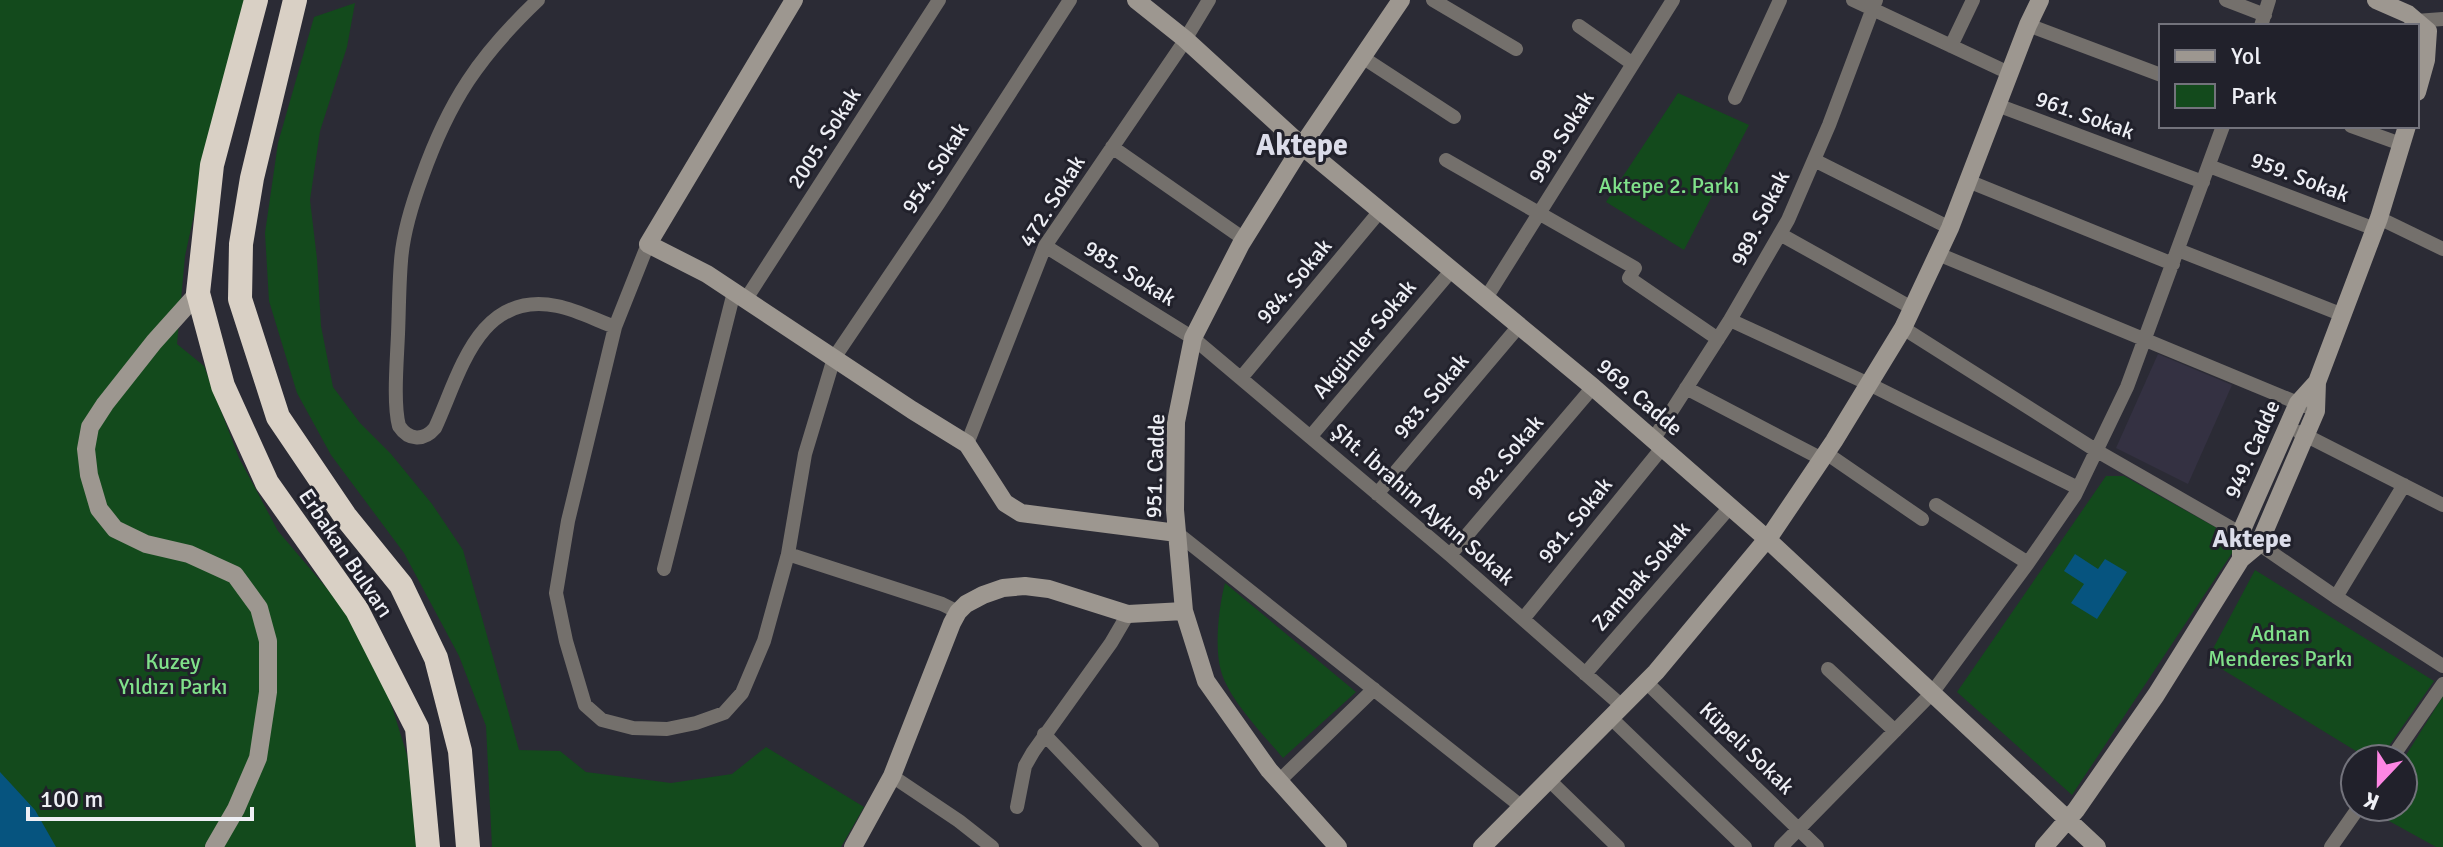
<svg xmlns="http://www.w3.org/2000/svg" width="2443" height="847" font-family="Signika,sans-serif">
	<rect width="100%" height="100%" fill="#2b2b35"/>
	<path fill="#343142" d="M2158,354L2232,385L2188,484L2116,448Z"/>
	<path fill="#134a1c" d="M0,0H246L214,123L185,256L177,344L204,366L239,458L278,531L346,611L384,681L407,755L415,808L416,847H0Z
		M355,3L347,47L320,131L310,200L317,259L321,326L333,387L360,423L391,454L432,504L463,550L519,750L560,751L586,772L671,783L732,774L766,747L864,807L841,847H492L486,726L459,656L404,553L331,455L297,393L269,301L265,233L278,143L314,17Z
		M1678,93L1749,125L1684,250L1606,202Z
		M2106,476H2124L2240,541L2072,795L1957,692Z
		M2255,570L2434,681L2380,759H2369L2207,660Z
		M1225,583L1356,692L1283,758C1264,735 1229,700 1221,671C1214,647 1219,606 1225,583Z
		M2443,696V847H2436L2371,811L2373,807H2403V760Z"/>
	<path fill="#06547f" d="M2075,554L2098,569L2105,559L2127,572L2097,619L2071,603L2084,584L2064,571Z
		M0,772L35,810L56,847H0Z"/>
	<g fill="none" stroke-linecap="round" stroke-linejoin="round">
		<path stroke="#74706c" stroke-width="14" d="M538,0C479,56 449,101 422,177C412,204 403,232 401,261C399,285 399,310 398,334C397,360 393,403 399,426C409,441 424,441 435,428C460,374 478,290 557,306C577,310 596,320 615,327
			M1433,0L1516,49
			M1853,0L2009,73
			M2226,0L2265,15
			M2416,21L2443,19
			M2028,25L2161,75
			M1579,26L1633,64
			M2261,26L2269,0
			M1951,46L1973,0
			M1362,57L1454,117
			M1735,98L1780,0
			M1997,105L2203,182
			M2351,126L2401,144
			M1112,147L1244,239
			M1446,160L1635,268L1629,278L1718,339
			M1814,160L1950,228
			M2209,166L2375,229
			M1968,181L2173,264
			M2379,218L2443,249
			M1780,234L1912,308
			M648,244L615,327L568,521L556,593L566,641L585,705L602,720L633,728L667,729L696,723L724,713L742,693L764,641L788,554L805,454L834,358L938,204L1070,0
			M1045,246L1193,338L1450,555L1622,706
			M2178,250L2343,315
			M1938,254L2305,406
			M1486,298L1673,0
			M746,299L939,0
			M1730,320L1869,384L2078,488
			M1903,328L2097,451L2259,544L2336,597L2443,666
			M1241,378L1380,211
			M1686,388L1822,459
			M2299,432L2443,505
			M1311,436L1451,271
			M1653,440L1730,320L1788,220L1829,125L1876,0
			M967,444L1045,246L1180,48L1209,0
			M1826,453L1922,519
			M1377,494L1519,326
			M1936,505L2028,563
			M1177,533L1522,807
			M788,554L942,604L958,612
			M1450,555L1593,387
			M664,569L734,292
			M2336,597L2404,485
			M1523,619L1662,448
			M1828,669L1895,731
			M1585,674L1730,507
			M1646,682L1817,847
			M1611,718L1745,847
			M1044,734L1152,847
			M2391,759L2443,684
			M892,776L959,821L992,847
			M1549,780L1618,847
			M1279,781L1374,689
			M1017,807L1025,766L1033,752L1111,643L1128,614
			M1781,847L1932,693L2028,563L2075,495L2127,387L2223,126
			M2331,847L2359,807"/>
		<path stroke="#9d9790" stroke-width="18" d="M794,0L648,244L707,274L912,410L967,444L1005,503L1021,513L1177,533
			M1136,0L1185,39L1302,146L1593,387L1767,539L2097,847
			M2376,0L2408,14L2428,31L2426,60L2417,92
			M198,293L154,342L105,404L90,427L86,449L89,475L99,509L115,529L146,544L189,554L235,575L259,608L268,641V692L258,758L236,809L214,847
			M2241,559L2259,544L2316,411L2317,382
			M853,847L892,776L952,623L958,612L966,604L983,595L1003,588L1025,586L1049,589L1128,614L1184,611
			M1338,847L1269,770L1206,681L1184,611L1175,510L1176,422L1193,338L1241,244L1302,146L1401,0
			M1482,847L1656,672L1772,533L1834,441L1903,328L1950,228L2028,25L2040,0
			M2044,847L2076,810L2156,695L2241,559V532L2298,403L2317,382L2379,218L2407,126"/>
		<path stroke="#d9d0c5" stroke-width="24" d="M256,0L212,165L198,293L223,386L267,483L357,610L417,728L428,847
			M295,0L252,178L241,244L240,299L278,417L345,516L401,585L436,658L460,751L468,847"/>
	</g>
	<g text-anchor="middle" dominant-baseline="central" stroke-width="6" stroke-linejoin="round" paint-order="stroke">
		<g font-size="22" fill="#eeeff5" stroke="#21212b">
			<text transform="translate(2085 115) rotate(20)">961. Sokak</text>
			<text transform="translate(1561 137) rotate(-58)">999. Sokak</text>
			<text transform="translate(824 138) rotate(-57)">2005. Sokak</text>
			<text transform="translate(935 168) rotate(-57)">954. Sokak</text>
			<text transform="translate(2300 177) rotate(21)">959. Sokak</text>
			<text transform="translate(1052 201) rotate(-58)">472. Sokak</text>
			<text transform="translate(1760 218) rotate(-63)">989. Sokak</text>
			<text transform="translate(1130 273) rotate(32)">985. Sokak</text>
			<text transform="translate(1294 281) rotate(-50)">984. Sokak</text>
			<text transform="translate(1364 339) rotate(-50)">Akgünler Sokak</text>
			<text transform="translate(1431 396) rotate(-50)">983. Sokak</text>
			<text transform="translate(1640 397) rotate(41)">969. Cadde</text>
			<text transform="translate(2252 449) rotate(-66)">949. Cadde</text>
			<text transform="translate(1505 457) rotate(-49)">982. Sokak</text>
			<text transform="translate(1155 466) rotate(-88)">951. Cadde</text>
			<text transform="translate(1423 504) rotate(41)">Şht. İbrahim Aykın Sokak</text>
			<text transform="translate(1575 520) rotate(-51)">981. Sokak</text>
			<text transform="translate(346 553) rotate(56)">Erbakan Bulvarı</text>
			<text transform="translate(1641 576) rotate(-49)">Zambak Sokak</text>
			<text transform="translate(1747 748) rotate(44)">Küpeli Sokak</text>
		</g>
		<g font-size="22" fill="#80e18a" stroke="#21212b">
			<text x="1669" y="185">Aktepe 2. Parkı</text>
			<text x="2280" y="633">Adnan<tspan x="2280" dy="25">Menderes Parkı</tspan></text>
			<text x="173" y="661">Kuzey<tspan x="173" dy="25">Yıldızı Parkı</tspan></text>
		</g>
		<g font-size="26" font-weight="bold" fill="#dcddea" stroke="#21212b">
			<text x="2252" y="539">Aktepe</text>
		</g>
		<g font-size="30" font-weight="bold" fill="#dcddea" stroke="#21212b">
			<text x="1302" y="145">Aktepe</text>
		</g>
	</g>
	<rect x="2159" y="24" width="260" height="104" fill="#21212b" stroke="#73737c" stroke-width="2"/>
	<rect x="2175" y="50" width="40" height="12" fill="#9d9790" stroke="#73737c" stroke-width="2"/>
	<text x="2231" y="64" font-size="24" fill="#eeeff5">Yol</text>
	<rect x="2175" y="84" width="40" height="24" fill="#134a1c" stroke="#73737c" stroke-width="2"/>
	<text x="2231" y="104" font-size="24" fill="#eeeff5">Park</text>
	<g transform="translate(2379 783) rotate(202)"><circle r="38" fill="#21212b" stroke="#73737c" stroke-width="2"/>
	<path d="M0-6L14 30L0 20L-14 30Z" fill="#fd86e3"/>
	<text y="-12" font-size="22" font-weight="bold" text-anchor="middle" fill="#eeeff5">K</text>
	</g>
	<path d="M28 807v12h224v-12" fill="none" stroke="#eeeff5" stroke-width="4"/>
	<text x="40" y="807" font-size="24" fill="#eeeff5" stroke="#21212b" stroke-width="6" paint-order="stroke">100 m</text>
</svg>
